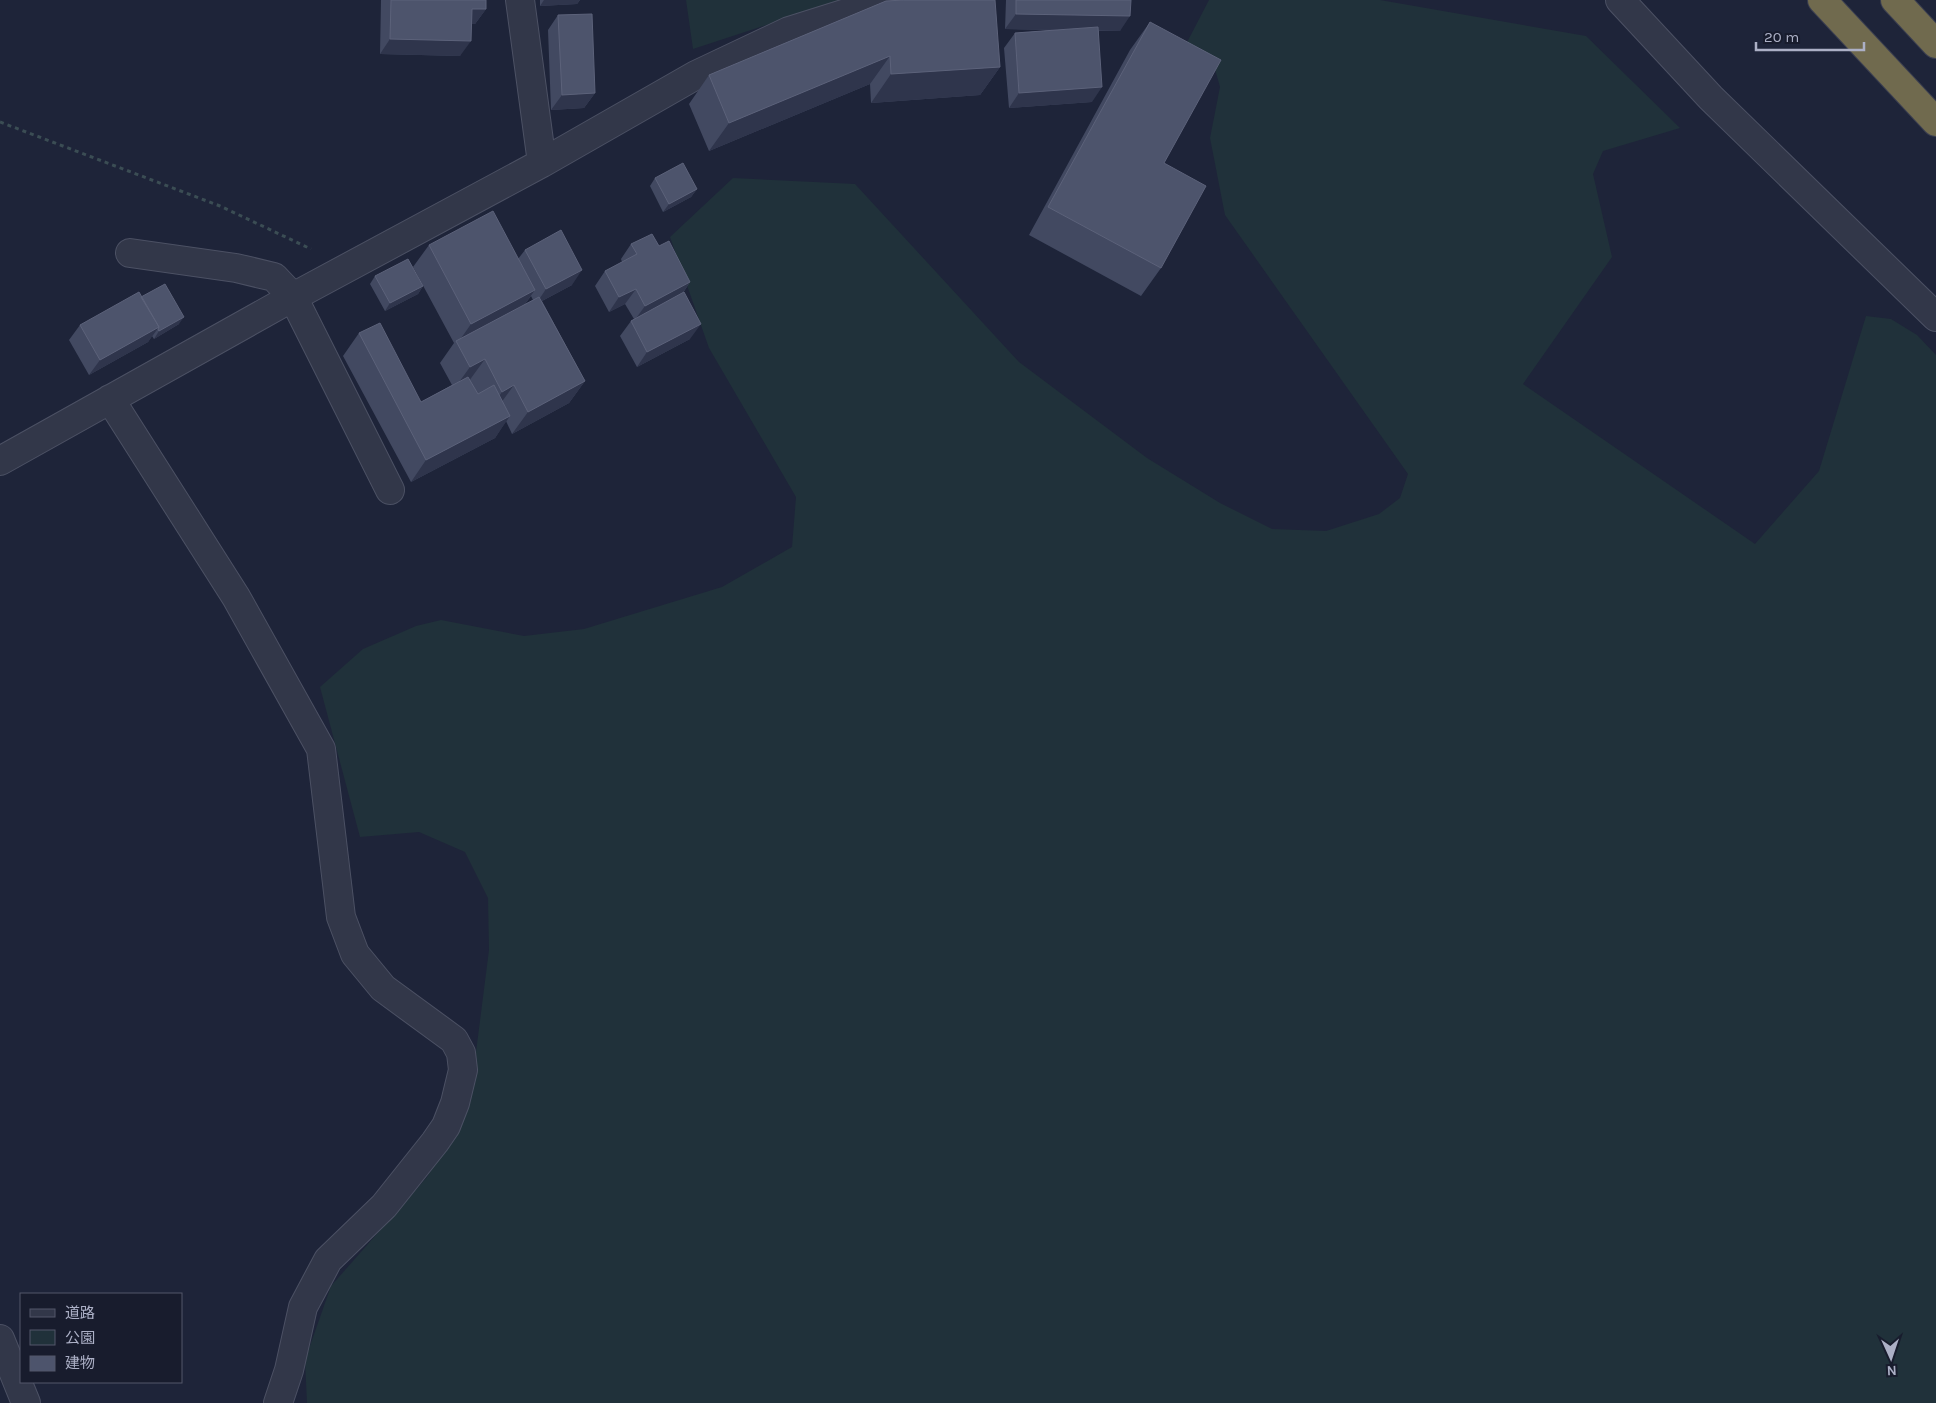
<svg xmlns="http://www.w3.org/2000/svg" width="1936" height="1403" font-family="Karla,'Noto Sans JP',sans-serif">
	<rect width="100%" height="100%" fill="#1e2439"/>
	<path fill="#20313a" d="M686,0H843L693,49Z
		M1209,0H1380L1586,36L1680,128L1603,151L1593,174L1612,257L1523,384L1755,544L1819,471L1866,316L1891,319L1917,335L1936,355V1403H307L305,1360L331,1286L427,1177L469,1107L489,950L488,898L465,852L419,832L360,837L320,687L363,649L416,626L441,620L524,636L584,629L722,587L792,547L796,497L709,348L670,237L733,178L855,184L1019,362L1147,458L1220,503L1272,529L1326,531L1379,514L1400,498L1408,474L1225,215L1210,138L1220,87L1213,62L1183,50Z"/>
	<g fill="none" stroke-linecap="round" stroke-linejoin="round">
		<g stroke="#4c5164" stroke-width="30">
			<path id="minor" d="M520,0L542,163
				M1620,0L1711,98L1936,317
				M130,253L236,268L274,277L293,297L390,490
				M110,399L236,597L321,749L341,917L355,954L383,988L454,1040L461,1053L463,1070L455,1103L446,1126L435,1142L384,1206L328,1260L303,1307L289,1370L278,1403
				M0,461L293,297L542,163L696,75L789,31L888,0
				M0,1339L26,1403"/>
		</g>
		<g stroke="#3a3e50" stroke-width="30">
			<path id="motorway" d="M1822,0L1936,122
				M1895,0L1936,44"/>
		</g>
		<path stroke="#3b4d54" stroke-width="3" stroke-dasharray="4 4" stroke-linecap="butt" d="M0,122L220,206L311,249"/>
		<use href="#minor" stroke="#323749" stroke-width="28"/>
		<use href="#motorway" stroke="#706a4e" stroke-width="28"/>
	</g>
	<path fill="#424961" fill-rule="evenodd" d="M381,0H486V9L475,24H471L460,56L380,54Z
		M540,0H580L577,4L540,6Z
		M1006,0H1131L1120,31H1099L1092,102L1009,108L1004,48L1015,33L1053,30L1005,29Z
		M886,1L1000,67L980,95L871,103L870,84L709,151L689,104L709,75Z
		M558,15L595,93L584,108L551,110L548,30Z
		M1150,22L1164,163L1161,268L1141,296L1029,235L1130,50Z
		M655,178L697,189L691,197L663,212L650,186Z
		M631,244L659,246L690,282L683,293L690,339L637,367L620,336L631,321L634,319L625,304L609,312L595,286L605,271L622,262L621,259Z
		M429,245L518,259L525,250L572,285L542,301L585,381L569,403L512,434L506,421L495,438L411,482L343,356L359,333L421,402L452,385L440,363L454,343L413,267ZM531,296L533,300L525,304Z
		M375,276L423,286L418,294L385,311L370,284Z
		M179,324L154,339L152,336L148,342L89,375L69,340L80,325Z"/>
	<path fill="#2f354c" d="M544,0H580L577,4L540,6Z
		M472,9H486L475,24H461Z
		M1016,14L1130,16L1120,31L1005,29Z
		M390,39L471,41L460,56L380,54Z
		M890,56L870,84L709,151L729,123Z
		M1000,67L980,95L871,103L891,74Z
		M1102,87L1092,102L1009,108L1019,93Z
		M595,93L584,108L551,110L562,95Z
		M697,189L691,197L663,212L669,204Z
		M582,270L572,285L536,304L546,289Z
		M690,282L680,297L634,321L645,306Z
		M423,286L418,294L385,311L390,303Z
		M636,289L625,304L609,312L619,297Z
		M535,290L519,312L457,344L471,324Z
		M184,317L179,324L154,339L159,331Z
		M701,324L690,339L637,367L647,352Z
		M159,327L148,342L89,375L100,360Z
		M485,359L469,381L454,389L470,367Z
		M585,381L569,403L512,434L528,412Z
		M514,385L498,407L486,414L502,392Z
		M510,416L495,438L411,482L426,460Z"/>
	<path fill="#4d546c" stroke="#5c627a" d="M391,0H486V9H472L471,41L390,39Z
		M904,0H995L1000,67L891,74L890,56L729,123L709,75L886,1Z
		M1016,0H1131L1130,16L1016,14Z
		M592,14L595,93L562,95L558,15Z
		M1150,22L1221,60L1164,163L1206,186L1161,268L1048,207Z
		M1098,27L1102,87L1019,93L1015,33Z
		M683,163L697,189L669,204L655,178Z
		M493,211L535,290L471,324L429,245Z
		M561,230L582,270L546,289L525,250Z
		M652,234L659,246L669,241L690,282L645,306L636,289L619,297L605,271L637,254L631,244Z
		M408,259L423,286L390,303L375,276Z
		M165,284L184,317L159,331L158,329L159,327L141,297Z
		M139,292L159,327L100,360L80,325Z
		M684,292L701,324L647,352L631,321Z
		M539,297L585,381L528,412L514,385L502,392L485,359L470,367L456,341Z
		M380,323L421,402L468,377L478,394L494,385L510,416L426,460L359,333Z"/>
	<rect x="20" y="1293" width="162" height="90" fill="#181c2d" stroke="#53576a"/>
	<rect x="30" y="1309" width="25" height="8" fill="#323749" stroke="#53576a"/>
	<text x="65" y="1318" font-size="15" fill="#acb0c6">道路</text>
	<rect x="30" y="1330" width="25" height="15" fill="#20313a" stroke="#53576a"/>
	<text x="65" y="1343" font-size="15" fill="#acb0c6">公園</text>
	<rect x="30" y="1356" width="25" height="15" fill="#4d546c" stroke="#53576a"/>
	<text x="65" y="1368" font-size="15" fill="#acb0c6">建物</text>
	<g transform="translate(1891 1358) rotate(177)" stroke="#181c2d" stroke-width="4" paint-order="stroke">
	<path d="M0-4L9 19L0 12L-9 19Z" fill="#acb0c6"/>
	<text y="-8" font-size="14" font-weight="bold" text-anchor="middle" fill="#acb0c6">N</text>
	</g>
	<path d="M1756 42v8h108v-8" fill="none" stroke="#acb0c6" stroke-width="2.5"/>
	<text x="1764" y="42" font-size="15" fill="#acb0c6" stroke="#181c2d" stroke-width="4" paint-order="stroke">20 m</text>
</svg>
